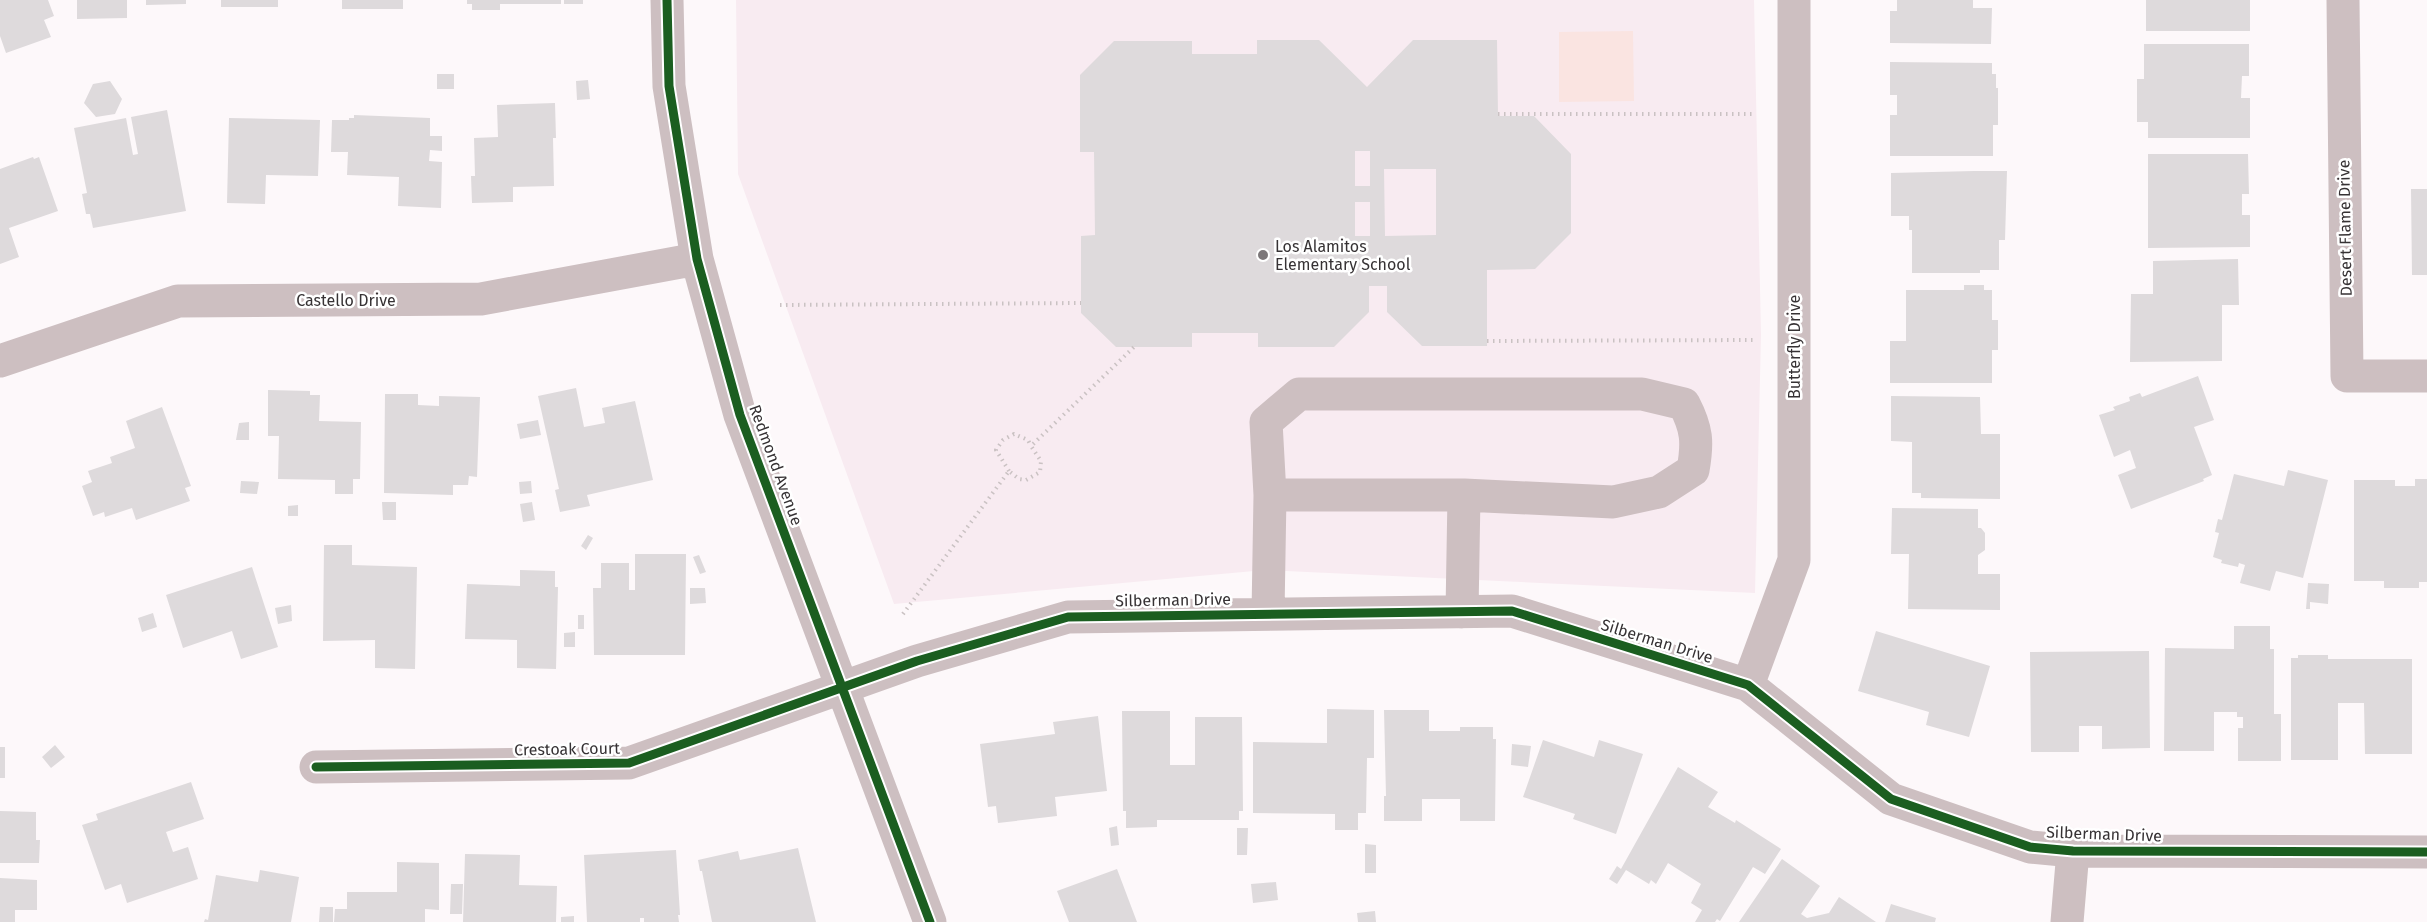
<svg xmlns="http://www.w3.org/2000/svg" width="2427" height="922" font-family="'Fira Sans',sans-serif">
	<rect width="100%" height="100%" fill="#fdf8fa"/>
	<path fill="#f8ebf1" d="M736,0H1754L1761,335L1755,593L1265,570L894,604L738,174Z"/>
	<path fill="#fae4e1" d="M1633,31L1634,101L1559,102V32Z"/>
	<path fill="#dedadc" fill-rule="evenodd" d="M0,0H48L54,16L44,20L51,37L6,53L0,36Z
		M77,0H127V18L77,19Z
		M146,0H186V4L146,5Z
		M221,0H278V7H221Z
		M342,0H403V9H342Z
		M467,0H561V4H500V10H472V4H467Z
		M564,0H583V4H564Z
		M1897,0H1973V8H1992L1991,44L1890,43V11H1897Z
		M2146,0H2250V31H2146Z
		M1257,40H1319L1367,87L1413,40H1497L1498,116H1534L1571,154V233L1535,269L1487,270V346H1422L1387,312V286H1369V312L1334,347H1258V333H1192V347H1116L1081,313V236L1095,235L1094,152H1080V75L1114,41H1192V54H1257ZM1355,151H1370V186H1355ZM1384,169H1436V235L1385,236ZM1355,202H1370V236H1355Z
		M2144,44H2249V76H2242L2241,98H2250V138H2148V122H2137V79H2144Z
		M1890,62L1992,63V74H1996V88H1998V125H1993V156H1890V115H1897V95H1890Z
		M437,74H454V89H437Z
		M588,80L590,99L577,100L576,81Z
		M110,81L122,99L115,114L96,117L84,103L93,84Z
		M555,103L556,138H553L554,186L513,187V202L472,203L471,176H475L474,138L498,137L497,105Z
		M167,110L186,211L93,228L90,214H86L82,194L87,193L74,128L126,118L133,155L138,154L131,117Z
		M354,115L430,118V136H442V151L430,150L429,161L442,162L441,208L398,206L399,177L347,175L348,152H331L332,120H349V118H354Z
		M229,118L320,120L318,176L266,175L265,204L227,203Z
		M2148,154H2248L2249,194H2242V215H2250V247L2148,248Z
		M33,157L34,159L39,157L58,211L9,228L19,257L0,264V169Z
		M1974,171H2007L2005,240H1999V270H1980V273H1912V230H1909V216H1891V173Z
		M2411,189H2427V275H2412Z
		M2238,259L2239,305H2222V361L2130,362L2131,294H2153V261Z
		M1964,285H1984V290H1992V320H1998V350H1992V383H1890V341H1906V290H1964Z
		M2198,376L2214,420L2194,427L2212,475L2203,479L2204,481L2131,509L2118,475L2136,468L2130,450L2114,457L2099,415L2115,410L2113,407L2130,401L2129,397L2140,393L2142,397Z
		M576,388L584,427L605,423L602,408L635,401L653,480L587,495L590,506L560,512L555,490L559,489L538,396Z
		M268,390L310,391V395H320L319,421L361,422L360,479H353V494H335V480L278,479L279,436H268Z
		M385,394H418V405L439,406V396L480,397L477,477L469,476L468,485H453V495L384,493Z
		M1891,396L1980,397L1981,434H2000V499L1921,498V493H1912V442L1891,441Z
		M162,407L191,486L185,488L190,501L136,520L132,508L105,517L104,512L93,516L82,486L92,482L88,471L112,463L110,457L135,448L126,421Z
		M538,420L541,435L520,439L517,424Z
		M249,422V440H236L239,423Z
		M2288,470L2328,480L2303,578L2276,571L2270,591L2240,583L2245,565L2239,563L2238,567L2221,563L2222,560L2213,557L2219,533L2215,532L2218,519L2222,520L2234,474L2284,486Z
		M2415,479H2427V582H2419V588H2384V581H2354V480H2395V486H2415Z
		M241,481L259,482L257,494L240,493Z
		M531,481L532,493L520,494L519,482Z
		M382,502H396V520H383Z
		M532,502L535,520L523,522L520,504Z
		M298,505V516H288V506Z
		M1892,508L1978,509V528H1981L1985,533V550L1978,555V574H2000V610L1908,609L1909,554H1891Z
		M588,535L593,538L586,550L581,546Z
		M324,545H352V565L417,567L415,669L375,668V640L323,641Z
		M635,554H686L685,655H594L593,588H601V563H629V590H635Z
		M699,555L706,572L700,574L693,557Z
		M252,567L278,647L241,659L232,631L183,648L166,595Z
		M520,570L555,571V587H558L556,669L517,668V640L465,639L467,584L520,586Z
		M2308,583L2329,584L2328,604L2310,602V609H2306Z
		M690,588H705L706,603L690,604Z
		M291,605L292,621L278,624L275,608Z
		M153,613L157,627L142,632L138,618Z
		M578,615H584V629H578Z
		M2234,626H2270V649H2274V714H2281V761H2238V728H2243V717H2237V712H2214V751H2164L2165,648L2234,649Z
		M1876,631L1990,666L1969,737L1926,725L1929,712L1858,691Z
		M575,632V647H564V633Z
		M2149,651L2150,748L2102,749V726H2079V752H2031L2030,652Z
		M2298,655H2328V659H2412V754H2365L2364,703H2338V760H2291V658H2298Z
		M1327,709L1374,710V758H1367L1366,813H1358V830H1335V814L1253,813V742L1327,743Z
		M1384,710H1429V731H1460V727H1493V739H1496L1495,821H1460V799H1422V821H1384V796H1386Z
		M1122,711H1170V765H1195V717H1242L1243,811H1239V820H1157V827L1126,828V811H1123Z
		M1098,716L1107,791L1055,797L1057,816L998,823L996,806L988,807L980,744L1055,734L1053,722Z
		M1543,740L1594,757L1599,740L1643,754L1616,834L1573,819L1575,814L1523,797Z
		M1512,744L1531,746L1528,767L1511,765Z
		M55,745L65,757L51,768L42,757Z
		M0,747H5V778H0Z
		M1678,767L1718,792L1708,807L1735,823L1736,820L1781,849L1765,874L1753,867L1720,921L1717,919L1715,922H1695L1702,910L1691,903L1701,884L1668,863L1656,884L1651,880L1649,884L1626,870L1617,884L1609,879L1617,866L1621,869Z
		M191,782L204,819L166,832L173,852L188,847L198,879L127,903L121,884L105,890L82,825L98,820L96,814Z
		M0,811L36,812V840H40L39,863H0Z
		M1117,826L1119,845L1111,846L1109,828Z
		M1237,828H1248L1247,855H1237Z
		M1365,844L1376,845V873H1365Z
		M798,848L816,922H712L702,871H700L698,860L738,851L740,860Z
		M676,850L680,915H678L679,922H644V918H640V922H587L584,855Z
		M465,854L520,855L519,885L557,886L556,922H463Z
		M1782,859L1820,886L1801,914L1807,918L1829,913L1839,897L1876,922H1739Z
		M397,862L439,863V910L425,909V922H334L335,909H347V892H397Z
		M1117,869L1137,922H1069L1057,891Z
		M260,870L299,877L291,922H204L205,919L208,920L216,875L258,882Z
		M0,878L37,880V910H15V922H0Z
		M1276,882L1278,900L1253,903L1251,884Z
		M451,884H463L462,914H450Z
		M1891,904L1936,918L1935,922H1885Z
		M320,907H333V922H319Z
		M1375,911L1376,922H1358L1357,913Z
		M574,916V922H561V917Z"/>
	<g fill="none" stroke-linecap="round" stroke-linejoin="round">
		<path stroke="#cac2c3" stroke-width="4" stroke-dasharray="1.5 4.5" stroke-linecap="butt" d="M1498,114H1756
			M780,305L1081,303
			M1487,341L1756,340
			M1009,471L996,450L1003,440L1014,434L1028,440L1031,446
			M903,614L1009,471L1019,479L1026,480L1040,472L1041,461L1031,446L1134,347"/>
		<path stroke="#cdbfc1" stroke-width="33" d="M667,0L669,86L697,259L740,415L930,922
			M2343,0L2347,376H2427
			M0,361L178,301L481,299L697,259
			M1270,495L1266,422L1299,394H1642L1684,404C1697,429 1698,442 1693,470L1659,492L1613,502L1464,495
			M1268,614L1270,495H1464L1462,612
			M1748,685L1794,560V0
			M316,767L629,763L917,661L1068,617L1512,611L1748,685L1891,799L2030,847L2073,851L2427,852
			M2067,922L2073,851"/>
		<g stroke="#fff" stroke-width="13">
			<path id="cycleway" d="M667,0L669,86L697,259L740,415L930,922
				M316,767L629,763L917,661L1068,617L1512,611L1748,685L1891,799L2030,847L2073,851L2427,852"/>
		</g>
		<use href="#cycleway" stroke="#1b5e20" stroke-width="9"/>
	</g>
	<circle fill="#7c7779" stroke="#fff" stroke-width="2" cx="1263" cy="255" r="6"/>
	<g text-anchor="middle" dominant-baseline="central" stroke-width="5" stroke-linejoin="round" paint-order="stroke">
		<g font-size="16" fill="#363234" stroke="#fff">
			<text transform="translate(2345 228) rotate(-91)">Desert Flame Drive</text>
			<text x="346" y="300">Castello Drive</text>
			<text transform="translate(1794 347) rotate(-90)">Butterfly Drive</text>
			<text transform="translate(776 465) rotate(70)">Redmond Avenue</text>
			<text transform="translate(1173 600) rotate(-1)">Silberman Drive</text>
			<text transform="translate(1657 641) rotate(17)">Silberman Drive</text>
			<text transform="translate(567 749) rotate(-1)">Crestoak Court</text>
			<text transform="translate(2104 834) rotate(2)">Silberman Drive</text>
		</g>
		<g font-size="16" fill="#363234" stroke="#fff" text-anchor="start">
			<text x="1275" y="246">Los Alamitos<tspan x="1275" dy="18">Elementary School</tspan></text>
		</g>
	</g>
</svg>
